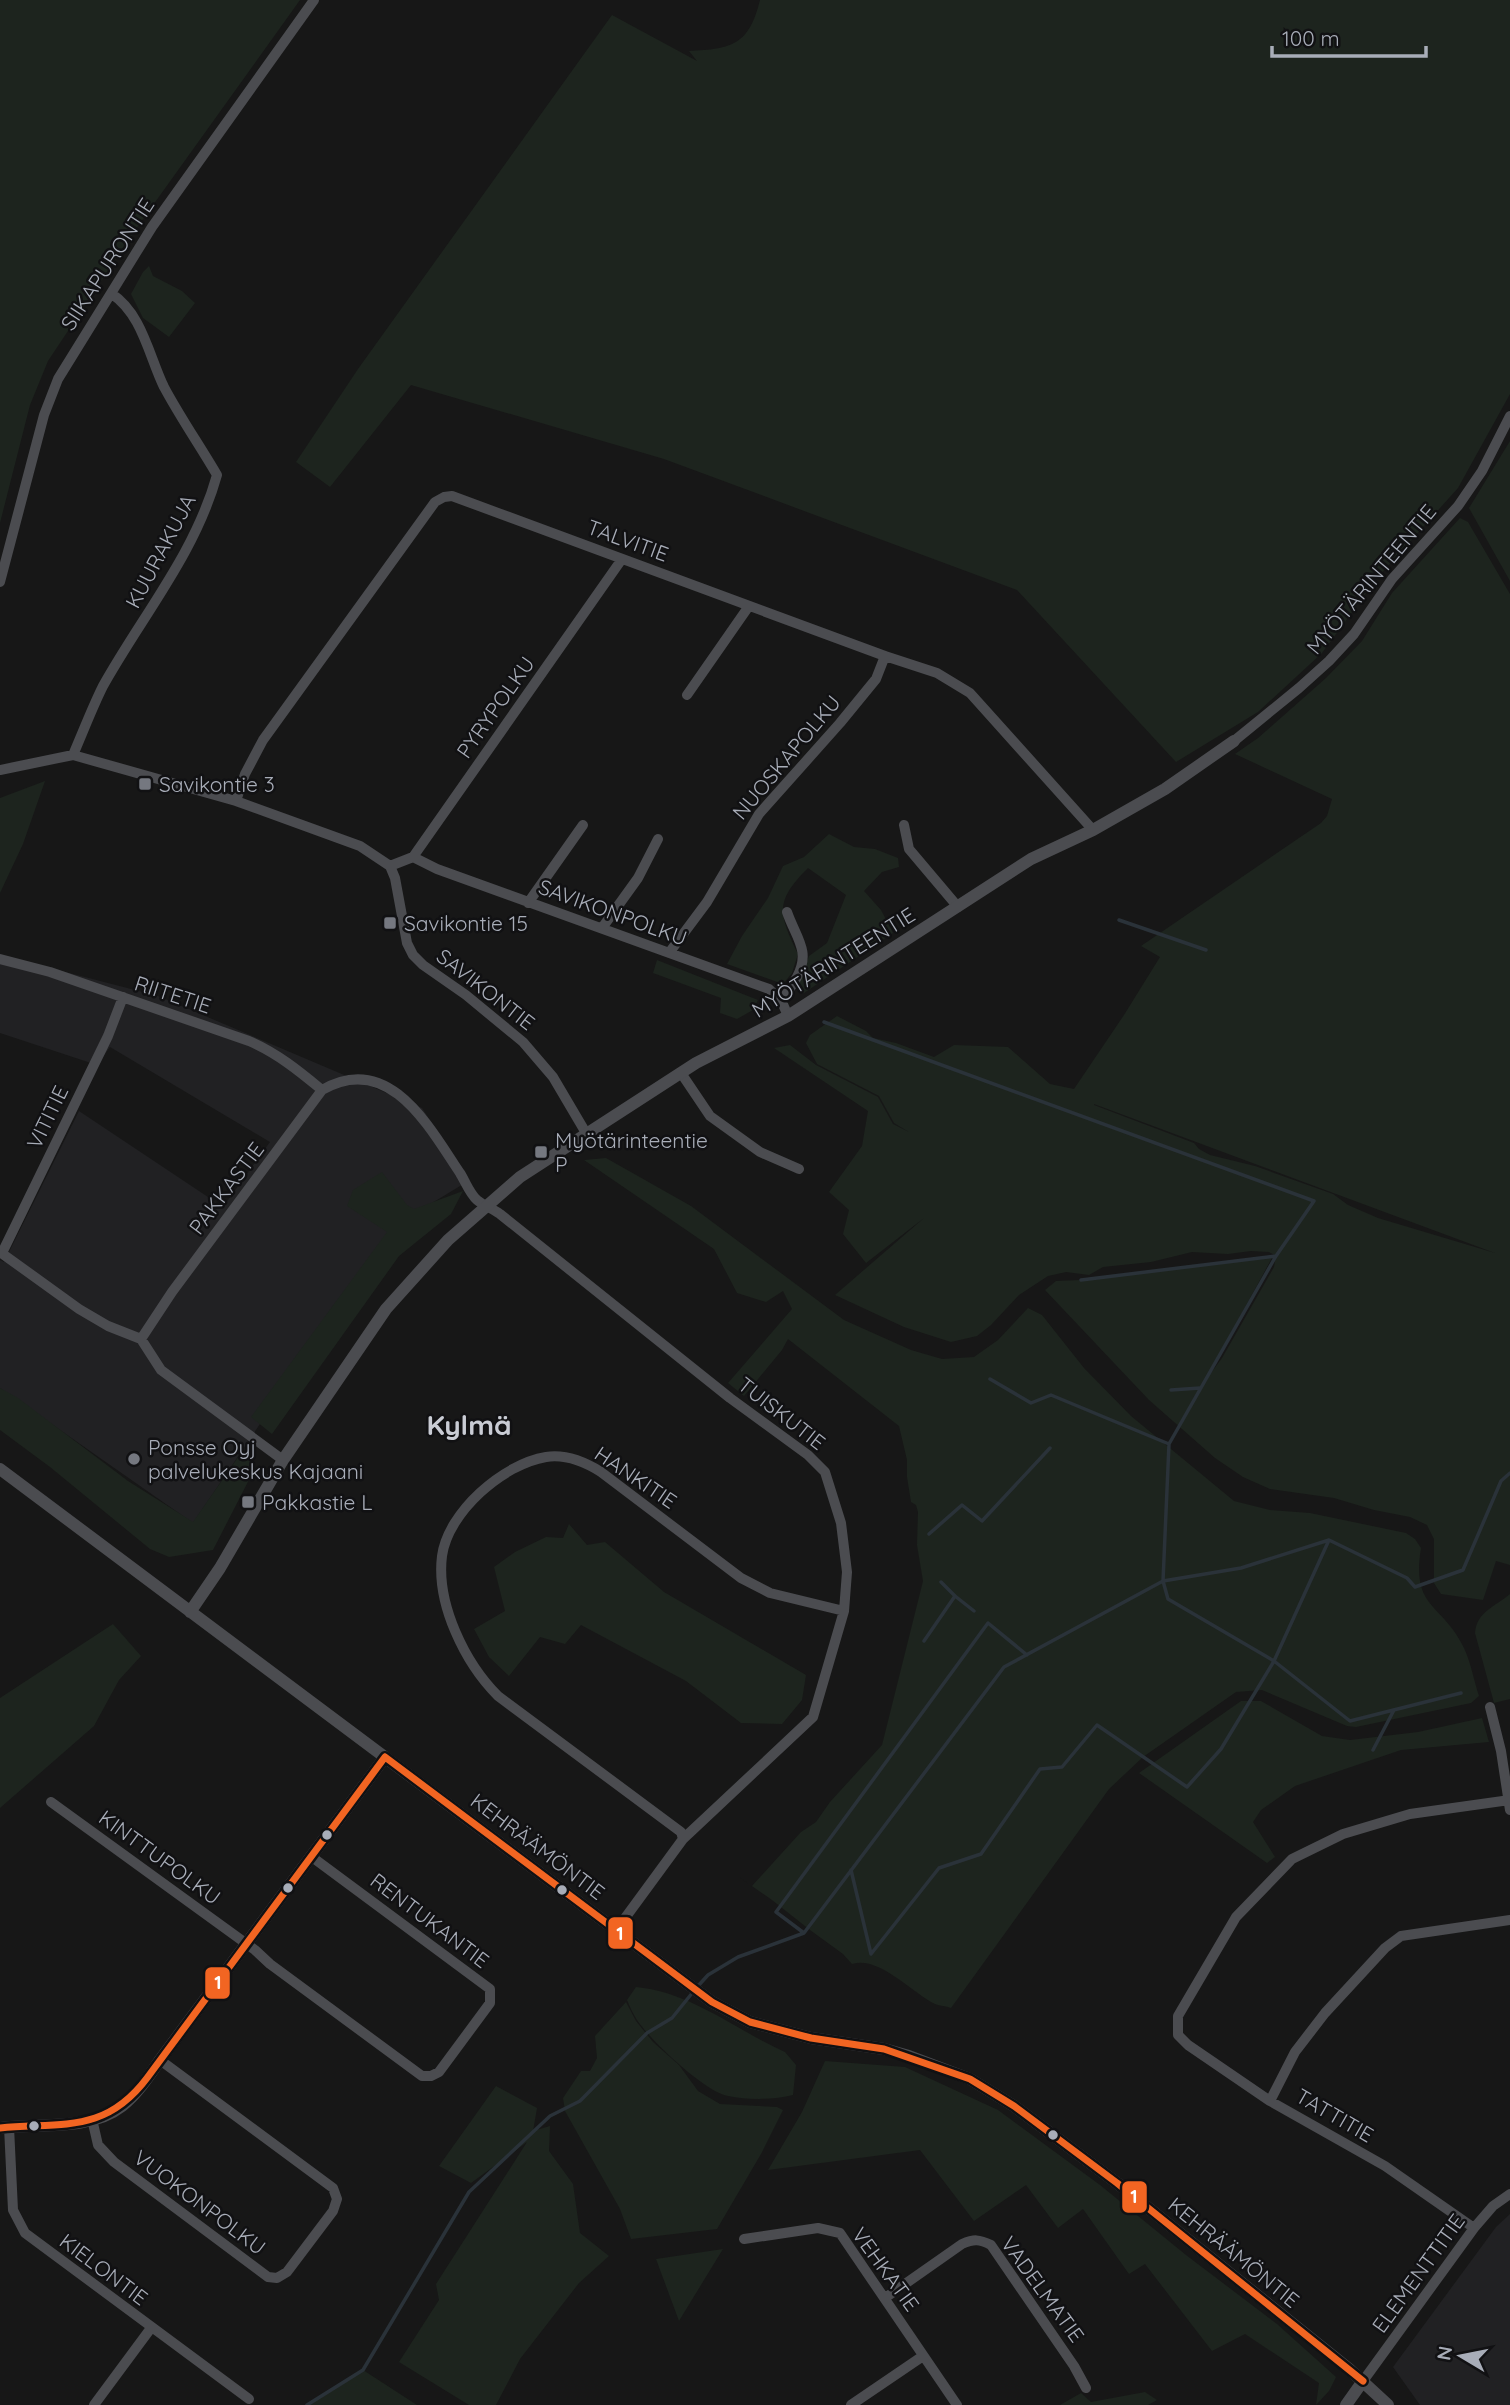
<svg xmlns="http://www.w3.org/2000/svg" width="1510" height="2405" font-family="Quicksand,sans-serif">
	<rect width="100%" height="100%" fill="#171717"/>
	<path fill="#212123" d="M0,955L158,996L422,1108L470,1180L394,1226L193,1523L0,1388V1260L4,1262L79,1111L223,1207L270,1142L110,1047L97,1065L0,1033Z
		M1510,2214V2405H1420L1393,2367L1496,2227Z"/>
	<path fill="#1d241e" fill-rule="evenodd" d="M0,0H300L138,226L48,361L30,405L0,523Z
		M760,0H1510V394L1458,488L1378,577L1322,653L1258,712L1176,762L1017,590L664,459L411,385L330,487L296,462L358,369L612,15L697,61L689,51C732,49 749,45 760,0Z
		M149,266L153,276L182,291L195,303L169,337L143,318L131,294L143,272Z
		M1510,441V581L1469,508Z
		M1460,518L1468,522L1510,594V1565L1496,1561L1483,1600L1441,1594L1434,1583V1539L1427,1525L1410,1517L1374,1510L1334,1498L1270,1489L1243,1477L1215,1458L1149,1400L1045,1290L1056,1281L1081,1280L1273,1256L1205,1381L1222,1358L1274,1267L1276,1256L1269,1252L1251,1251L1228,1254L1192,1252L1151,1262L1103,1267L1089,1275L1066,1272L1048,1276L1019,1295L991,1325L977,1336L951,1342L904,1327L835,1295L924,1218L866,1263L843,1234L849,1210L829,1192L862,1146L868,1111L774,1048L790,1045L816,1065L878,1097L893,1124L909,1132L894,1123L879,1096L817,1064L806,1043L810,1035L837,1016L866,1031L873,1038L896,1043L934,1057L954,1045L1008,1047L1050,1084L1074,1089L1124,1015L1160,957L1141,946L1321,823L1327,816L1332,799L1235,754L1258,738L1326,678L1362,641L1392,593ZM1094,1105V1104L1495,1253L1378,1218L1348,1205L1333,1194L1255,1166L1210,1155L1199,1149L1194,1143Z
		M45,781L23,844L0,893V798Z
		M829,834L854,847L875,849L898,858L899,867L882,872L864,891L881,910L893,933L804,993L796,988L809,956L827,943L846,895L808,868C775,901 778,913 798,954L792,973L783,984L727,964L742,936L768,898L783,866L804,857Z
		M657,960L758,1000L753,1010L737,1019L720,1013L721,998L653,973Z
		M606,1158L691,1206L844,1320L911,1350L942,1359L974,1357L998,1340L1028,1308L1042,1315L1084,1368L1131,1416L1234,1501L1270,1510L1310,1513L1406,1533L1415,1539L1421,1548C1411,1610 1442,1602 1464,1648C1471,1663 1474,1681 1479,1696L1471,1703L1356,1727L1347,1726L1262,1690L1236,1692L1143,1757L1109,1789L951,2008C946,2006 940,2006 935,2004C913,1993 878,1955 852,1964L843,1954L810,1930L772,1900L739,1877L752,1886L801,1832L816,1822L830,1802L882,1745L923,1581L917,1545L918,1512L916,1505L911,1502L907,1477V1460L899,1426L788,1339L782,1350L744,1396L728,1383L792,1309L783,1291L766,1302L737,1293L714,1249L584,1160Z
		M382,1172L407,1205L414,1209L463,1191L451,1214L399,1256L272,1434L251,1417L387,1232L347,1206L353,1190Z
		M0,1388L18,1398L128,1481L193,1522L241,1453L253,1456V1472L213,1550L169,1557L150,1549L50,1467L0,1430Z
		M569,1524L587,1545L605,1542L664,1592L806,1675L802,1700L782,1724L741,1723L686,1681L581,1625L565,1644L540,1637L509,1676L489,1657L474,1629L505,1611L494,1567L515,1552L546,1537L563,1538Z
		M1510,1594V1699L1494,1703L1475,1633C1477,1611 1495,1607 1510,1594Z
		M113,1624L141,1656L119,1680L94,1726L0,1808V1698Z
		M1241,1701H1261L1322,1736L1350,1740L1418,1732L1482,1718L1489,1742L1401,1750L1295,1786L1261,1810L1253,1822L1275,1857L1267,1863L1139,1773Z
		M636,1987C691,1992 736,2030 785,2052L796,2065L793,2095C775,2100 747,2100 728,2096C705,2092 650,2040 637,2020C633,2014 630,2007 627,2000Z
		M626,2002L636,2021L653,2042L679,2065L698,2091L720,2104L777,2107L783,2110L761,2154L717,2229L631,2239L620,2209L565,2111L563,2098L581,2071H590L597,2058L595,2036Z
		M825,2061L905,2067L998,2110L1100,2185L1186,2255L1277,2324L1336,2377L1329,2391L1316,2405L1319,2383L1245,2334L1212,2351L1145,2264L1129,2274L1083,2209L1058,2228L1026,2185L974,2221L920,2150L768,2170L802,2112Z
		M496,2086L537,2108L533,2131L550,2126L549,2151L573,2184L580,2233L609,2256L579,2283L520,2359L496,2405H469L399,2362L439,2300L436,2284L527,2142L471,2183L439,2166Z
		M723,2249L679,2321L656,2259Z
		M363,2370L417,2405H308V2404Z
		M1145,2392L1157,2400L1148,2405H1060L1081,2393L1091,2402Z"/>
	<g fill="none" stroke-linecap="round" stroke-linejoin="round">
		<path stroke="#2a3239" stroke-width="3.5" d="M1119,920L1206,950
			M824,1022L1314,1201L1276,1256
			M1081,1280L1276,1256L1169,1444
			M990,1379L1031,1403L1051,1395L1169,1444L1163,1581L1168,1599L1274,1661L1350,1721L1461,1693
			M1171,1390L1200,1388
			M929,1534L962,1505L982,1521L1050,1448
			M955,1596L974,1611
			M924,1641L955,1596L941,1582
			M1373,1750L1394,1710
			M851,1870L871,1954L939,1868L981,1854L1040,1769L1062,1767L1097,1725L1187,1787L1221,1749L1274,1661L1329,1540
			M804,1933L776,1912L988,1623L1027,1655
			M698,1986L708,1975L738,1957L804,1933L1004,1667L1163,1581L1241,1568L1329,1540L1407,1578L1415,1587L1463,1570L1501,1481L1510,1473
			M307,2405L363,2370L469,2192L550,2116L580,2101L647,2033L672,2018L693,1992"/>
		<path stroke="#4b4c50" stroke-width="10" d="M0,582L44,415L58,379L152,227L314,0
			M687,695L749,606
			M1234,741L1299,688L1329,661L1354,634L1392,579L1458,506L1482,471L1510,416
			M73,755C83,732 92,708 103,686C142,616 195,554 217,475C200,446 180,417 164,387C149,356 142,314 112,294
			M0,770L73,755L236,801L360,846L390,866L395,878L407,943L413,955L423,965L466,995L523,1042L553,1077L586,1133
			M236,801L245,774L263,740L435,502L444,497L452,496L885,656L937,673L970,693L1093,830
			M904,825L909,849L958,907
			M413,857L437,869L769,989L782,1002L788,1016
			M390,866L413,857L622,559
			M528,903L583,825
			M602,928L638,878L658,839
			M669,953L707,902L759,814L840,723L876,679L885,656
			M0,959L50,972L249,1041C277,1053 299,1071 322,1090
			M782,1002C786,993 792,986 797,977C811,951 796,938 787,912
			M681,1073L710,1116L760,1152L799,1169
			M0,1252L79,1309L108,1326L141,1339
			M2,1253L108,1036L123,997
			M283,1460L161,1370L141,1339L172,1292L322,1090C389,1051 429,1127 460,1173C465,1181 470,1194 477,1200C483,1205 493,1209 500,1214L730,1398L808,1455L825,1472L841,1523L847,1572L844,1611L813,1717L683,1839L617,1929
			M1490,1707L1501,1751L1510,1810
			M51,1802L255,1950L270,1964L422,2076H431L439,2072L490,2003V1989L312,1857
			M683,1839L681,1832L498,1696C465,1663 436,1604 442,1556C448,1512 503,1464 546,1457C565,1454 585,1462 601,1472L741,1578L770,1593L844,1611
			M1270,2101L1295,2052L1325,2013L1385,1948L1401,1936L1510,1920
			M92,2119L98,2145L114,2162L268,2277L277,2278L287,2272L333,2211L337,2199L333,2188L160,2060
			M9,2127L13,2210L25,2233L249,2399
			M1474,2228L1385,2166L1270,2101L1188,2045L1178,2035V2016L1236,1917L1292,1859L1343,1834L1410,1814L1510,1800
			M744,2239L818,2228L840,2233L957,2405
			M885,2298L962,2244C974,2239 979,2239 991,2245L1074,2366L1086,2388
			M1363,2381L1474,2228L1493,2206L1510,2194
			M94,2405L151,2328
			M851,2405L923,2356"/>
		<path stroke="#4b4c50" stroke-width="12" d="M0,1469L712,2002L750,2022L811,2038L884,2049L909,2056L970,2079L1014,2106L1117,2183L1349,2369L1388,2405
			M190,1612L220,1568L283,1460L386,1309L448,1240L520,1177L696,1063L788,1016L1031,859L1093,830L1165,789L1234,741
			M0,2128C38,2123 90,2131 122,2106C137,2094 149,2076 160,2060L385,1757
			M1346,2405L1363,2381"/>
		<g stroke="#111113" stroke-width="12">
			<path id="bus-1" d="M385,1757L712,2002L750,2022L811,2038L884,2049L970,2079L1014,2106L1117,2183L1363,2381
				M0,2128C62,2122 105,2134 147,2078L385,1757"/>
		</g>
		<use href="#bus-1" stroke="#f26522" stroke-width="7"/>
	</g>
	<g fill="#757880" stroke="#111113" stroke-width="2.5">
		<rect x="138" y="777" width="14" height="14" rx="3.5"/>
		<rect x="383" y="916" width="14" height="14" rx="3.5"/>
		<rect x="534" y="1145" width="14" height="14" rx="3.5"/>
		<circle cx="134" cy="1459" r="7"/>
		<rect x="241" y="1495" width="14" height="14" rx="3.5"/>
	</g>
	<g fill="#a8adb8" stroke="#111113" stroke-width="2.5">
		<circle cx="327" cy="1835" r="6"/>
		<circle cx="288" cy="1888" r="6"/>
		<circle cx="562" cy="1890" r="6"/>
		<circle cx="34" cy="2126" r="6"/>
		<circle cx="1053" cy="2135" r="6"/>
	</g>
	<g text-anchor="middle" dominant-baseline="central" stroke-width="5" stroke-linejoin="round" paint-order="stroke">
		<g font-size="21" fill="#a8adb8" stroke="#111113">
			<text transform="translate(107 264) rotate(-57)">SIIKAPURONTIE</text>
			<text transform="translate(628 540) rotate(20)">TALVITIE</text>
			<text transform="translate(160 551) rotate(-62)">KUURAKUJA</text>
			<text transform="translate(1371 579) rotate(-50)">MYÖTÄRINTEENTIE</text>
			<text transform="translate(495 707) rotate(-55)">PYRYPOLKU</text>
			<text transform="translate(786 757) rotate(-50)">NUOSKAPOLKU</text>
			<text transform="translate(613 912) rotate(20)">SAVIKONPOLKU</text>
			<text transform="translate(833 962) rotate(-32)">MYÖTÄRINTEENTIE</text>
			<text transform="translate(486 989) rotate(38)">SAVIKONTIE</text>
			<text transform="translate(173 994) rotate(18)">RIITETIE</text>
			<text transform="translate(47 1117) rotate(-64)">VITITIE</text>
			<text transform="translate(226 1188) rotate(-53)">PAKKASTIE</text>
			<text transform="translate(782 1413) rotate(38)">TUISKUTIE</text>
			<text transform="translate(636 1477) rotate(34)">HANKITIE</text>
			<text transform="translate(538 1846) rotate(37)">KEHRÄÄMÖNTIE</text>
			<text transform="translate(160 1857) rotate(36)">KINTTUPOLKU</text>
			<text transform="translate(430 1920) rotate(37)">RENTUKANTIE</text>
			<text transform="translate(1335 2115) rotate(30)">TATTITIE</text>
			<text transform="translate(200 2202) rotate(37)">VUOKONPOLKU</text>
			<text transform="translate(1234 2252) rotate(39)">KEHRÄÄMÖNTIE</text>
			<text transform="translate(104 2269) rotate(37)">KIELONTIE</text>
			<text transform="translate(886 2269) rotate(54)">VEHKATIE</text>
			<text transform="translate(1418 2273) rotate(-54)">ELEMENTTITIE</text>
			<text transform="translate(1043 2289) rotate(54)">VADELMATIE</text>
		</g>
		<g font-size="21" fill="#a8adb8" stroke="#111113" text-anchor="start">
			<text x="159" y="784">Savikontie 3</text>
			<text x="404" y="923">Savikontie 15</text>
			<text x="555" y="1140">Myötärinteentie<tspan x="555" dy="24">P</tspan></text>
			<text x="148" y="1447">Ponsse Oyj<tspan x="148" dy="24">palvelukeskus Kajaani</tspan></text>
			<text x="262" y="1502">Pakkastie L</text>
		</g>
		<g font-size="28" font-weight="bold" fill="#c9ccd4" stroke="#111113">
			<text x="469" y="1424">Kylmä</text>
		</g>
	</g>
	<g stroke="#111113" stroke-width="2.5">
		<rect x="607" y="1916" width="27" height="34" rx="7" fill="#f26522"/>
		<rect x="204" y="1966" width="27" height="34" rx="7" fill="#f26522"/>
		<rect x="1121" y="2180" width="27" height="34" rx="7" fill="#f26522"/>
	</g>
	<g font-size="19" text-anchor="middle" font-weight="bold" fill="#fff">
		<text x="620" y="1940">1</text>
		<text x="218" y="1989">1</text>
		<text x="1134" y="2203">1</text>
	</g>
	<g transform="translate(1461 2356) rotate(280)" stroke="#111113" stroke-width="5" paint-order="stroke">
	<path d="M0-5L12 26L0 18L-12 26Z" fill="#a8adb8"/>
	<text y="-10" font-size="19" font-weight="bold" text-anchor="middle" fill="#a8adb8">N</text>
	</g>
	<path d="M1272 46v10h154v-10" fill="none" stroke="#a8adb8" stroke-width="3.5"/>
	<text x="1282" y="46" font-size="21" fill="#a8adb8" stroke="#111113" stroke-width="5" paint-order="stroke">100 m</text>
</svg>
